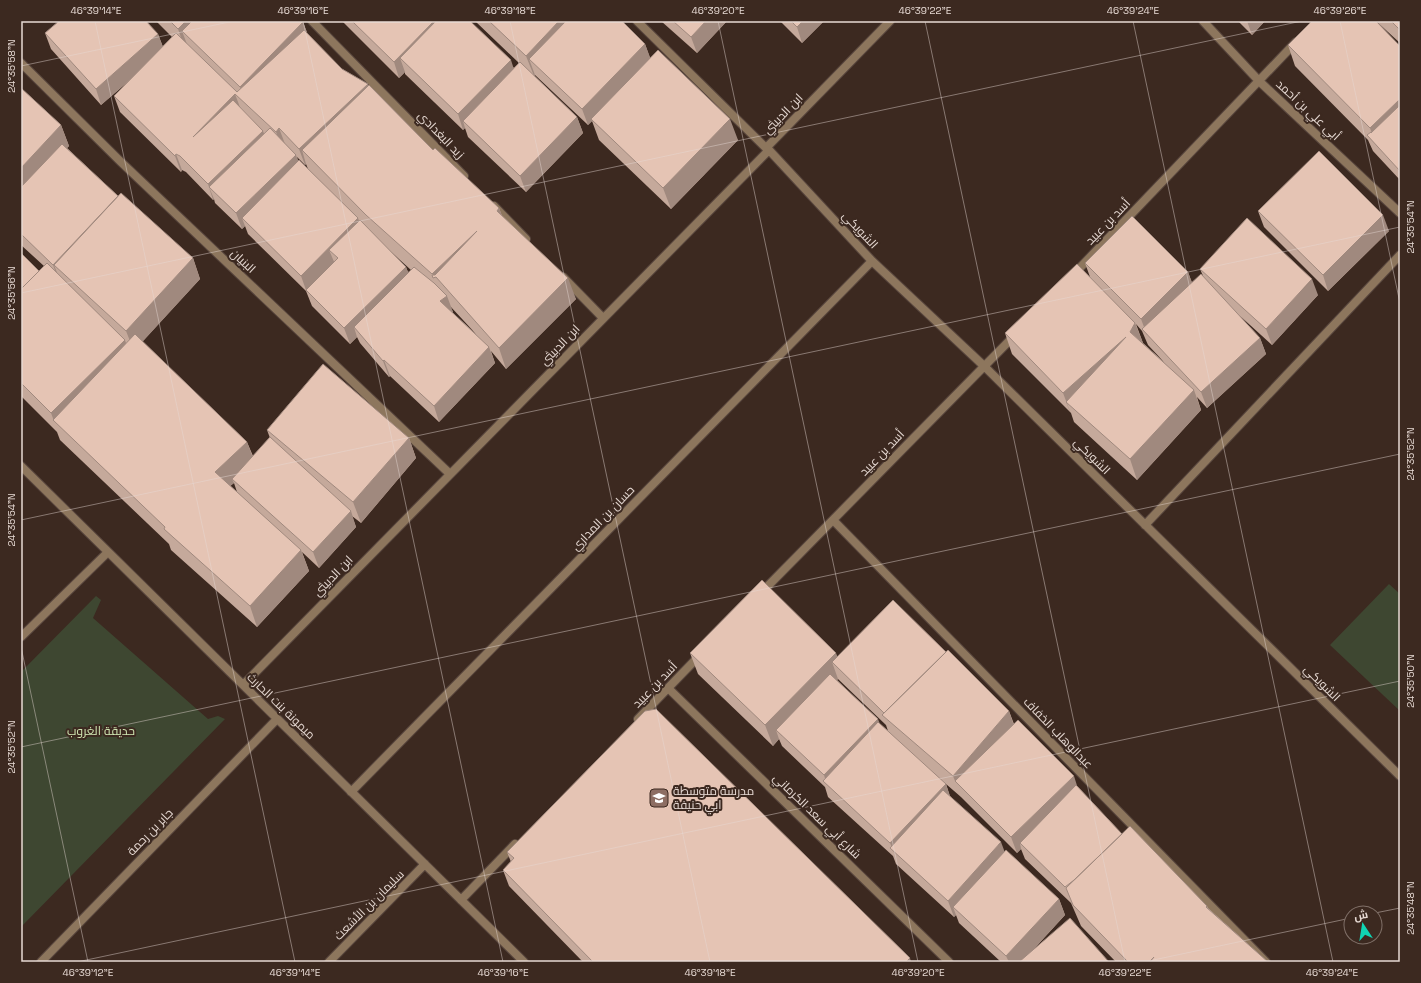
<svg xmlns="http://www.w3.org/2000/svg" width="1421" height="983" font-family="'Space Grotesk',Cairo,sans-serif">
	<rect width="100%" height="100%" fill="#3c2920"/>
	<path fill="#3e4731" d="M1389,584L1400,594V711L1330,645Z
		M96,596L101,600L93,618L208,719L218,716L225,719L21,927V672Z"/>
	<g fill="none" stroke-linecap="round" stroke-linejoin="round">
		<g stroke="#57453d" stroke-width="10">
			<path id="minor" d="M312,21L464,176
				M637,21L766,148
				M1203,21L1259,81L1400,213
				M21,63L121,162L450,474
				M769,150L872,261L984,366L1400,776
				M494,206L526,239
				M1073,275L1296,42
				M563,277L603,318
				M21,466L524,962
				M833,520L1266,962
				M1145,525L1400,255
				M761,593L1015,335
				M21,637L108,552
				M243,685L769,150L766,148L890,21
				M668,688L949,962
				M638,719L701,654
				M351,792L872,261
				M461,900L515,844
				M41,962L277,719
				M329,962L425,864"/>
		</g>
		<use href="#minor" stroke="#8d765d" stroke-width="8"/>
	</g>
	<path fill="#c5a99b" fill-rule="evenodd" d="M156,21H302L303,22L308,35L342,69L368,85L433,150L499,208L502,216L576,299L506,369L491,351L495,363L439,422L390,376L389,377L360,343L357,337L350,344L312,306L306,291L248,234L245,226L242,229L215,203L214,199L213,200L186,172L182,170L181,172L120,112L114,96L130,80L101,105L51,49L45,33L158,34L163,47L172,37ZM297,157L305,165L306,164L308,169L298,161ZM389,250L411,270L408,272L406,267ZM450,306L476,334L452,312H453Z
		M342,21H470L514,68L519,63L475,21H622L645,44L650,58L738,140L671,209L599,140L592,121L588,125L535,75L534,76L577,117L583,133L526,192L468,137L465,128L463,130L405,74V72L399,78Z
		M661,21H727L697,53Z
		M780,21H824L802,43Z
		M1238,21H1265L1252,35Z
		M1376,21H1400V43Z
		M1288,45L1400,46V180L1373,151L1368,140L1295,66Z
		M21,88L61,125L69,146L67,148L118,196L193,258L200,279L142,342L247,442L253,456L270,438L267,430L409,438L416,458L361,523L352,516L356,527L319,568L302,552L309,571L257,627L171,550L169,544L60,440L57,432L21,396V253L39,271L44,266L21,245ZM234,483L237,492L230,486Z
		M1258,211L1389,231L1328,291L1264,227Z
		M1085,263L1188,272L1192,283L1203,276L1200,269L1318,295L1272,345L1239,315L1260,338L1266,354L1207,408L1197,397L1201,410L1137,480L1074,422L1071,413L1012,354L1005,333L1090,277ZM1136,324L1142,331L1148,345L1164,362L1143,343Z
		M946,652L1009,711L1014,724L1077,786L1122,834L1207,906L1208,908L1268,962H1116L1081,926L1071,903L1025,859L1021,849L1017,853L961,797L946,784L950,796L1004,851L1059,899L1065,915L1032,951L1109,962H1001L959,923L956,915L954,917L896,864L893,856L828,797L825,787L782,746L779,739L773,746L698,674L690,653L838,656ZM838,679L886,725L888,731L879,723L837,680Z
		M507,852L911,962H583L509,886L503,870L511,862Z"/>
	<path fill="#a0897e" d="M186,21H214L182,31L188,47L185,49L178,29Z
		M434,21H456L400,58L405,72L399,78L394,62Z
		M559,21H587L529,59L535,75L534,76L526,56Z
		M706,21H727L697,53L691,37Z
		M803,21H824L802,43L797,27Z
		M1247,21H1265L1252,35Z
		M303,22L309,38L245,103L240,87Z
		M158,34L164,50L101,105L96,89Z
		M645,44L651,60L591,119L592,121L588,125L582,109Z
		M511,60L516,76L463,121L465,128L463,130L458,114Z
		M368,84L374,100L302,150L306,164L305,165L299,149Z
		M235,94L241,110L193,137Z
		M1400,99V127L1376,145L1370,128Z
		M577,117L583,133L526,192L520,176Z
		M730,119L738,140L671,209L663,188Z
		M61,125L69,146L21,197V168Z
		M279,128L285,144L282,148L276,132Z
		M263,131L269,147L209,187L214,199L213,200L208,184Z
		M176,154L182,170L181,172L175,156Z
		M296,155L302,171L242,218L245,226L242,229L236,213Z
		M118,196L54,265L60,280L59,281L53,265Z
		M499,208L507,229L497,211Z
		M1383,215L1389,231L1328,291L1323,275Z
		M358,218L364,234L329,250L335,264L306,290L301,276Z
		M477,231L436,277L432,274Z
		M193,258L200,279L134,351L126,331Z
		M406,267L412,283L354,327L357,337L350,344L344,328Z
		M1188,272L1194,288L1147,335L1141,319Z
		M568,278L576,299L506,369L499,348Z
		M1312,279L1318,295L1272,345L1266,329Z
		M447,296L453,312L446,317L440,301Z
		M1135,323L1143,343L1130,332Z
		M1126,337L1066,402L1071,414L1063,393Z
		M1260,338L1266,354L1207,408L1201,392Z
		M125,340L132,361L54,421L51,413Z
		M489,347L495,363L439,422L434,406Z
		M384,360L390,376L389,377L383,361Z
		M1194,390L1201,410L1137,480L1130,459Z
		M409,438L416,458L361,523L353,502Z
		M247,442L255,463L232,479L234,483L222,493L215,472Z
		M351,511L356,527L319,568L313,552Z
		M301,550L309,571L257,627L250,606Z
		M836,653L844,673L832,662L838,679L782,736L776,730L779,739L773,746L765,725Z
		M1009,711L1016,732L955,781L953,776Z
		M878,719L884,735L827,785L824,775Z
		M1074,776L1079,792L1020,843L1021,849L1017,853L1011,837Z
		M946,784L951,800L893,850L890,843Z
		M1001,842L1007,858L953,907L956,915L954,917L948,901Z
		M1059,899L1065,915L1022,962H1009L1006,956Z
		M910,958L911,962H906Z"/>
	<path fill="#e5c4b4" stroke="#a0897e" d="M59,21H146L158,34L96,89L45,33Z
		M170,21H186L178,29Z
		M192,21H302L303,22L240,87L182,31Z
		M352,21H434L394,62Z
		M436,21H470L511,60L458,114L400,58Z
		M489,21H559L526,56Z
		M566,21H622L645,44L582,109L529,59Z
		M673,21H706L691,37Z
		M791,21H803L797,27Z
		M1312,21H1376L1400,46V99L1370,128L1288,45Z
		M1391,21H1400V30Z
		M304,30L342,69L368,84L299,149L279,128L276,132L235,94L193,137L233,100L263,131L208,184L180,156L176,154L175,156L114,96L176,33L237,92Z
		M658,50L730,119L663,188L591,119Z
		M520,62L577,117L520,176L463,121Z
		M369,85L433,150L435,148L499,208L497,211L568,278L499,348L436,277L433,278L432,275H435L477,231L432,274L366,215L302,150Z
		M21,88L61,125L21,168Z
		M1400,105V171L1367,135L1371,132V133Z
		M270,128L296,155L236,213L209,187Z
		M62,144L118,196L53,265L21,234V187Z
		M1319,151L1383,215L1323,275L1258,211Z
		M299,160L358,218L301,276L242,218Z
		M121,193L193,258L126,331L54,265Z
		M1132,216L1188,272L1141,319L1085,263Z
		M1247,218L1312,279L1266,329L1200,269Z
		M360,220L406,267L344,328L306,290L338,258L329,250Z
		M21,253L39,271L21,289Z
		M47,263L125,340L51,413L21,383V289Z
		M1077,264L1135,323L1130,332L1194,390L1130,459L1066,402L1126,337L1063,393L1005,333Z
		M414,267L434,283L447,296L440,301L489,347L434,406L384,360L383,361L354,327Z
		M1201,274L1260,338L1201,392L1142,329Z
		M135,334L247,442L215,472L301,550L250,606L164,529L165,527L53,420Z
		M323,364L409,438L353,502L267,430Z
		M270,437L351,511L313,552L232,479Z
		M762,580L836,653L765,725L690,653Z
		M893,600L946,652L884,713L832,662Z
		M948,650L1009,711L953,776L882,715Z
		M830,674L878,719L824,775L776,730Z
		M656,709L910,958L906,962H593L503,870L514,858L507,852L645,711Z
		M1018,720L1074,776L1011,837L955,781Z
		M878,722L946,784L890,843L823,781Z
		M1076,785L1122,834L1074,880L1065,887L1020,843Z
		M943,790L1001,842L948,901L890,848Z
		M1130,826L1207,906L1206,907L1268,962H1150L1154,957L1149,962H1128L1073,905L1066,888Z
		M1006,850L1059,899L1006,956L953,907Z
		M1070,918L1109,962H1019Z"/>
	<path fill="none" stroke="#e7dad4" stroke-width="1" stroke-opacity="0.45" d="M95,21L295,962M303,21L503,962M510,21L710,962M718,21L918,962M925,21L1125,962M1133,21L1333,962M1340,21L1400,303M21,66L234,21M21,293L1302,21M21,520L1400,227M21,647L88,962M21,747L1400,454M1375,913L1400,908M77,962L1400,681M1144,962L1351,918"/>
	<defs>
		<g id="school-square" transform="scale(1)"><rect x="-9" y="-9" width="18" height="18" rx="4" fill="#8d6e63" stroke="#3c2920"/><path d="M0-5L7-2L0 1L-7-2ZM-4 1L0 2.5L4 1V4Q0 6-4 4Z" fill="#fff"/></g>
	</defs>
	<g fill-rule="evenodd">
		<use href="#school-square" x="659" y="798"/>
	</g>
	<g text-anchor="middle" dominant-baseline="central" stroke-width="4" stroke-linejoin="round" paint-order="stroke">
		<g font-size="12" fill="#e7dad4" stroke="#3c2920">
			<text transform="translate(1308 110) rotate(43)">أبي علي بن أحمد</text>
			<text transform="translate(783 114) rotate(-46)">ابن الدبيثي</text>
			<text transform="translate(441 135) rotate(46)">زيد البغدادي</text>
			<text transform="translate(1108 222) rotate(-46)">أسد بن عبيد</text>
			<text transform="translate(860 230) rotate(47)">الشويكي</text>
			<text transform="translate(243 261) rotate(43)">البنيان</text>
			<text transform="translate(560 345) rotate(-46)">ابن الدبيثي</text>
			<text transform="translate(882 453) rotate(-46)">أسد بن عبيد</text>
			<text transform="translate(1092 456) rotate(45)">الشويكي</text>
			<text transform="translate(603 518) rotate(-46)">حسان بن المداري</text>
			<text transform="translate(333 576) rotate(-46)">ابن الدبيثي</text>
			<text transform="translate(1322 683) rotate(45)">الشويكي</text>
			<text transform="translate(655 685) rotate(-46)">أسد بن عبيد</text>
			<text transform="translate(281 706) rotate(44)">ميمونة بنت الحارث</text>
			<text transform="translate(1058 733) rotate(46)">عبدالوهاب الخفاف</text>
			<text transform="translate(817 816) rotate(44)">شارع أبي سعد الكرماني</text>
			<text transform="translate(150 832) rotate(-46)">جابر بن رحمة</text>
			<text transform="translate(369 905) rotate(-45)">سليمان بن الأشعث</text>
		</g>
		<g font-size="12" fill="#d1e7b3" stroke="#3c2920">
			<text x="101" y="731">حديقة الغروب</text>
		</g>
		<g font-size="12" fill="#e7dad4" stroke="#3c2920" text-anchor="start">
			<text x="673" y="791">مدرسة متوسطة<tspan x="673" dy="14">ابي حنيفة</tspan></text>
		</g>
	</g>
	<rect width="1421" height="983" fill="none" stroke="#3c2920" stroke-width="44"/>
	<g transform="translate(1363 925) rotate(348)"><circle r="19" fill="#3c2920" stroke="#807068"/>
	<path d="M0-3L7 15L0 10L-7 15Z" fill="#10d5b4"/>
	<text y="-6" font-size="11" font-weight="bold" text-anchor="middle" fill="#e7dad4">ش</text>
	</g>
	<rect x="22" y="22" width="1377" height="939" fill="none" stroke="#e7dad4" stroke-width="1.5"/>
	<g font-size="10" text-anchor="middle" fill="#e7dad4">
		<text x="96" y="14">46°39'14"E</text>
		<text x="303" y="14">46°39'16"E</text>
		<text x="510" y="14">46°39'18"E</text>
		<text x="718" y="14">46°39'20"E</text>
		<text x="925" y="14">46°39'22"E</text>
		<text x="1133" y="14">46°39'24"E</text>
		<text x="1340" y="14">46°39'26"E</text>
		<text transform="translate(11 66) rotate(-90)" y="4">24°35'58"N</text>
		<text transform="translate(1410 227) rotate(-90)" y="4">24°35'54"N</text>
		<text transform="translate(11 293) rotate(-90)" y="4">24°35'56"N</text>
		<text transform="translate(1410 454) rotate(-90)" y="4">24°35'52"N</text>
		<text transform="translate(11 520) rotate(-90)" y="4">24°35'54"N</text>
		<text transform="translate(1410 681) rotate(-90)" y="4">24°35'50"N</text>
		<text transform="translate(11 747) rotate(-90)" y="4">24°35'52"N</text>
		<text transform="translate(1410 908) rotate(-90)" y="4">24°35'48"N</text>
		<text x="88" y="976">46°39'12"E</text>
		<text x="295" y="976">46°39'14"E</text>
		<text x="503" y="976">46°39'16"E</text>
		<text x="710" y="976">46°39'18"E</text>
		<text x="918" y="976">46°39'20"E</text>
		<text x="1125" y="976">46°39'22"E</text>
		<text x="1332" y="976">46°39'24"E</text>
	</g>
</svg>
